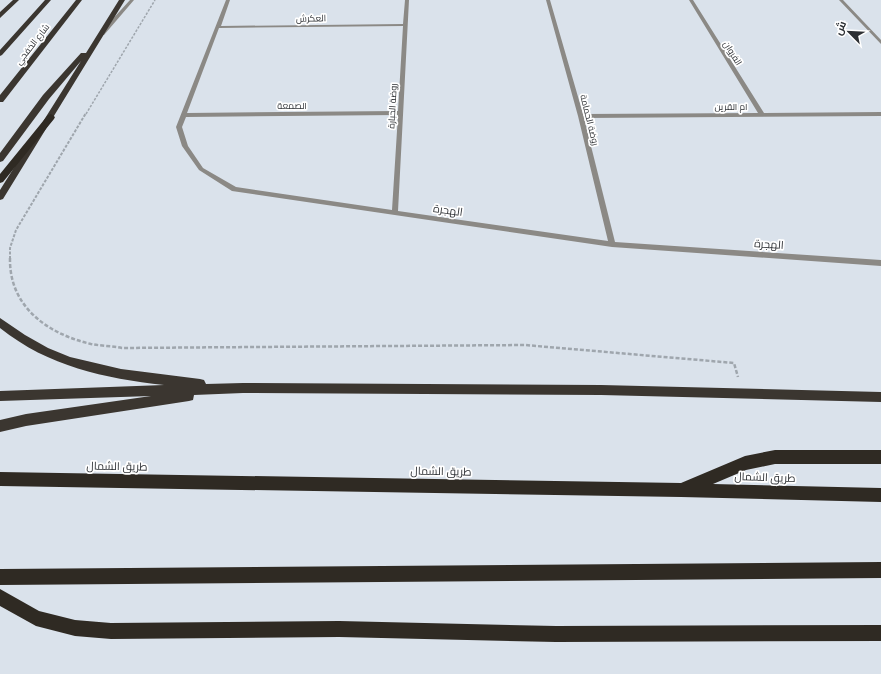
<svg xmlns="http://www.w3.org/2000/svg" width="881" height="674" font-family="'IBM Plex Sans',Cairo,sans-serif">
	<rect width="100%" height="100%" fill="#dae2eb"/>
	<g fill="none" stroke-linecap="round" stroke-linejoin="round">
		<path stroke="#9fa6ad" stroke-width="1.5" stroke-dasharray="2.5 1.5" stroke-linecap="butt" d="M86,114L155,0"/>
		<path stroke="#9fa6ad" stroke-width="2" stroke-dasharray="3 1.5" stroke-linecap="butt" d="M10,259V248L16,230L86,113"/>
		<path stroke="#9fa6ad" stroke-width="2.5" stroke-dasharray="4 2" stroke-linecap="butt" d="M10,258C9,307 48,334 91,344C101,346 112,346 122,348L525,345L734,363L738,377"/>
		<path fill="#8b8985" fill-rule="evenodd" d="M130,0H134L104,35H100V33Z
			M226,0H230L221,26L403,24L405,0H409L398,211L608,241L578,116L546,0H550L583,114L758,113L689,0H693L764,113L881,112V116L584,118L615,242L881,260V266L612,247L232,191L199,170L182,146L176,127ZM403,26L398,111L187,113L219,28ZM398,115L392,210L236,187L203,168L188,146L182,127L186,117Z
			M839,0H843L881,40V44Z"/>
		<path fill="#3b3630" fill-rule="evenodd" d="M13,0H19L0,18V12Z
			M45,0H51L2,55L0,56V50Z
			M76,0H82L3,102H0V95Z
			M119,0H125L3,199L0,200V190L81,61L49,99L3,161L0,162V153L43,95L81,53H86Z
			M0,318L25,335L48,348L70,357L121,369L200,379L204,380L206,384L243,383L601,385L881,392V402L601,395L243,393L194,395L193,400L189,401L26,426L0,432V420L26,414L151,396L0,401V391L164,385C104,378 49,367 0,328Z"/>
		<path fill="#2f2a23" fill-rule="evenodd" d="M51,114L55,117L54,119L3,182L0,183V174L48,115Z
			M775,450H881V464H775L746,470L713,484L881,488V502L681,497L0,486V472L681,483L745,456Z
			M881,562V578L0,585V569Z
			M0,589L39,611L75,620L111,623L339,621L556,626L881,625V641L556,642L339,637L111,639L75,636L36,626L0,606Z"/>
	</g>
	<g text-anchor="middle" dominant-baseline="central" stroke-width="3.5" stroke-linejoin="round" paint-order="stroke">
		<g font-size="9" fill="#2d3034" stroke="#fff">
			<text transform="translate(311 18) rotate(-1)">العكرش</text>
			<text transform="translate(32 44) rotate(-52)">شارع الخفجي</text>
			<text transform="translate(733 53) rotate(58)">الفروان</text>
			<text x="292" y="105">الصمعة</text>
			<text transform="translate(392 106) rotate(-87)">روضة الحبارة</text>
			<text x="731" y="106">ام القرين</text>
			<text transform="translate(590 120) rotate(76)">روضة الحمامة</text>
		</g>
		<g font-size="11" fill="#2d3034" stroke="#fff">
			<text transform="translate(448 210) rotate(8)">الهجرة</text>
			<text transform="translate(769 244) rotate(4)">الهجرة</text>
			<text transform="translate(117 466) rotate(1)">طريق الشمال</text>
			<text transform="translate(441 471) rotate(1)">طريق الشمال</text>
			<text transform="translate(765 477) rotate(2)">طريق الشمال</text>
		</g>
	</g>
	<g transform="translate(849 32) rotate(294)" stroke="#ffffff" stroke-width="3" paint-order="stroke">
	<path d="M0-3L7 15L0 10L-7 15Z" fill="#2d3034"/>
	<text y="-6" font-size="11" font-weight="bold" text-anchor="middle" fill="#2d3034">ش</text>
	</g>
</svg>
